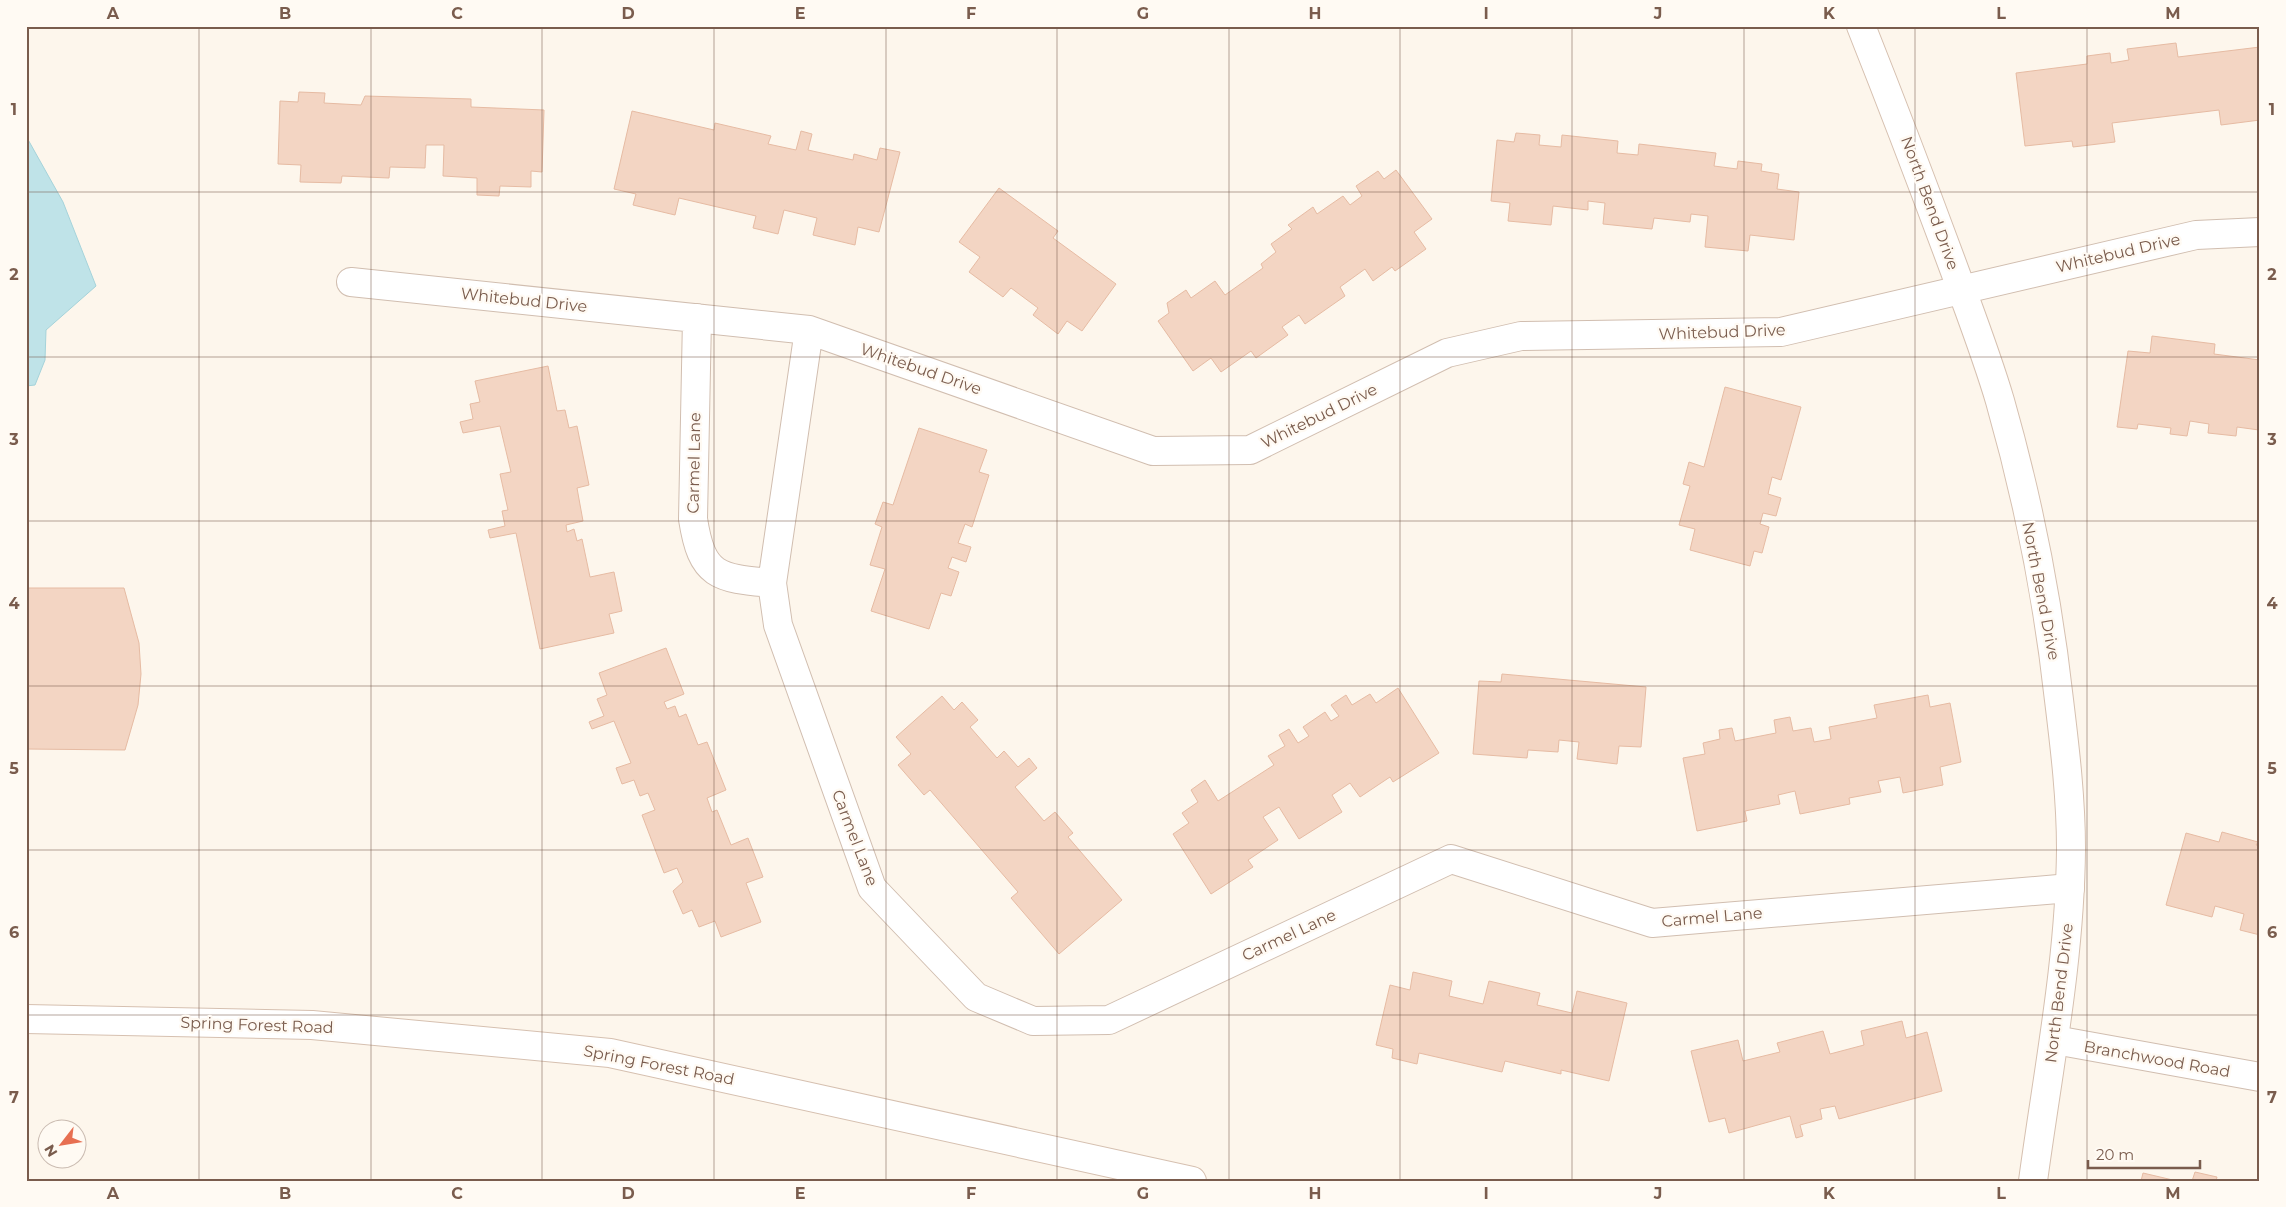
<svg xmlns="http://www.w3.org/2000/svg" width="2286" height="1207" font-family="Montserrat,sans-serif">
	<rect width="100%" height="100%" fill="#fdf6ec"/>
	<path fill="#bfe3e8" stroke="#a5d3da" d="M26,136L63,202L96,286L46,330L45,360L35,385L26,386Z"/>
	<path fill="#f3d5c3" stroke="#e6bba3" d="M2176,43L2178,57L2260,47V120L2221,125L2219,110L2112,123L2115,142L2073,147L2072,141L2025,146L2016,73L2087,64V56L2110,53L2111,63L2129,60L2127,49Z
		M299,92L325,93L324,103L361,105L365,96L471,99V107L544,110L542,172L531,171V187L500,186L499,196L477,195V178L443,176L444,145H426L425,168L390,167L389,178L342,176L341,183L300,182L301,165L278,164L280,101L298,102Z
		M632,111L714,130L715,123L771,136L768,144L796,150L801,131L812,134L808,150L853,160L854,154L877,160L880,148L900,152L879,232L858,227L855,245L813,235L817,218L784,210L778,234L753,228L756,216L679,198L675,215L633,205L636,194L614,189Z
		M1516,133L1540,135L1539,145L1561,147L1562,135L1618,141L1617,153L1638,155L1639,144L1716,153L1714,166L1737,169L1738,161L1762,164L1761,171L1779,174L1777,189L1799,192L1794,240L1750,235L1748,251L1705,247L1708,216L1691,214L1690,222L1654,218L1652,229L1603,224L1605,203L1588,201V210L1553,206L1551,225L1508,221L1510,203L1491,201L1497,140L1514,142Z
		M1396,170L1432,219L1414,232L1426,249L1395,271L1392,267L1373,281L1365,269L1340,287L1345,296L1305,324L1299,315L1282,327L1288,335L1256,358L1251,351L1221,372L1211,358L1193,371L1158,321L1169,313L1167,303L1186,290L1191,298L1215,281L1225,295L1263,268L1261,264L1276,252L1271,244L1292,229L1288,225L1313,207L1317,214L1343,196L1350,205L1362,196L1356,186L1378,171L1384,179Z
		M999,188L1058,231L1053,238L1116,284L1082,331L1067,321L1058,334L1033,315L1038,308L1011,288L1003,297L969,272L980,257L959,242Z
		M2152,336L2215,344L2214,354L2260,360V437L2259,430L2237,427L2236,436L2208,433L2209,424L2190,421L2187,436L2170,434L2171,428L2138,424L2137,429L2117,427L2128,351L2150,353Z
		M548,366L557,411L565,410L569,428L577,426L589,485L577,488L583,521L566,525L567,532L574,529L577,541L582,539L590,577L614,572L622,611L609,614L614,633L540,649L516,533L490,538L488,530L505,526L502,511L508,510L500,474L511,472L500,426L463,433L460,422L473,419L470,404L480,402L475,381Z
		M1725,387L1801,407L1781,480L1772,477L1768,494L1781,498L1776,516L1763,513L1760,524L1769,527L1762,553L1754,551L1750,566L1690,550L1695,529L1679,525L1690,486L1683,484L1689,462L1704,467Z
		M919,428L987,450L979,472L989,475L972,527L965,524L958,543L971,547L966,562L952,557L948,568L959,572L951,596L941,593L929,629L871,611L885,569L870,565L882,527L875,524L883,502L893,505Z
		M26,588H124L139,643L141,674L138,705L125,750L26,749Z
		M666,648L684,694L664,702L667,709L675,706L679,717L686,714L698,745L707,742L726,790L707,798L712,812L717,810L731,845L748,838L763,877L746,883L761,922L721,937L715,921L699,927L692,910L683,914L673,891L683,882L677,868L664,873L642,815L655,810L648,793L640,796L634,780L622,784L616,768L631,763L614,721L592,729L589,722L604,716L597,699L607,695L599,673Z
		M1502,674L1646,687L1641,747L1619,746L1617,764L1577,759L1579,742L1559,740L1558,752L1528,750L1527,758L1473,754L1479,681L1501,682Z
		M1398,688L1439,753L1393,782L1390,777L1360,797L1350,783L1332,795L1342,812L1299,839L1279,807L1263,817L1278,840L1248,860L1253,867L1211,894L1173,834L1189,823L1182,813L1198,802L1191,790L1205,780L1218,801L1274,765L1268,756L1285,746L1279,735L1289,729L1298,743L1309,736L1303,727L1325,712L1331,721L1339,716L1331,705L1346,695L1352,705L1370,694L1376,703Z
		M1928,695L1930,707L1950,703L1961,762L1940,767L1943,785L1903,793L1900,777L1878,781L1881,792L1849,798L1850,804L1800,814L1795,791L1778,795L1780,804L1745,811L1747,821L1697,831L1683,758L1705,754L1703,743L1720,739L1719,730L1732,728L1735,741L1776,733L1774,720L1790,717L1793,731L1811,728L1814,742L1831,739L1829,727L1877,718L1874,705Z
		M942,696L954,710L962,702L978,720L970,727L997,758L1004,751L1018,767L1029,758L1037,768L1015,787L1044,821L1055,812L1073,833L1068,837L1122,900L1059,954L1011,898L1018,892L930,790L924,795L898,765L911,754L896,737Z
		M2222,832L2258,842L2256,845L2260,846V935L2240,930L2244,914L2215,906L2212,917L2166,905L2186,833L2219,842Z
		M1413,972L1452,981L1449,996L1483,1004L1489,981L1540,993L1537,1005L1572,1013L1577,991L1627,1003L1609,1081L1561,1070V1074L1505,1061L1502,1072L1419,1053L1417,1064L1392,1058L1393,1049L1376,1045L1390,985L1410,990Z
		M1902,1021L1906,1038L1927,1032L1942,1091L1839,1119L1835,1106L1820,1109L1822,1119L1800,1125L1803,1136L1796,1138L1790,1116L1729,1133L1725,1118L1709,1122L1691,1051L1738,1040L1743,1061L1780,1052L1777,1043L1823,1031L1830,1054L1864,1045L1861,1031Z
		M2195,1172L2217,1177L2216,1181H2192Z
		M2143,1173L2177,1181H2141Z"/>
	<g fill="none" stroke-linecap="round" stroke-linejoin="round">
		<g stroke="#d1beb0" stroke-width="30">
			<path id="street" d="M351,282L809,330L1153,451L1250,450L1447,353L1521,336L1781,332L2196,235L2260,232
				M697,318L693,519C702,577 718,578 772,583
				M809,330L772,583L778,625L872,888L976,997L1033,1021L1109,1020L1451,859L1652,923L2070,888
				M2055,1040L2260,1077"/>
		</g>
		<g stroke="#d6c0b0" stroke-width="30">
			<path id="secondary" d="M1861,26C1894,109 1926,193 1957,277C1972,318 1988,360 2000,401C2028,499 2048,600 2059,700C2065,749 2071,799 2071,849C2070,961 2048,1070 2033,1181
				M26,1019L312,1025L610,1053L1192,1181"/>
		</g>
		<use href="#street" stroke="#fff" stroke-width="28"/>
		<use href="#secondary" stroke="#fff" stroke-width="28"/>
	</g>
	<path fill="none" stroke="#7a5c4d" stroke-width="1" stroke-opacity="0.55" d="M199,26V1181M371,26V1181M542,26V1181M714,26V1181M886,26V1181M1057,26V1181M1229,26V1181M1400,26V1181M1572,26V1181M1744,26V1181M1915,26V1181M2087,26V1181M26,192H2260M26,357H2260M26,521H2260M26,686H2260M26,850H2260M26,1015H2260"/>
	<g text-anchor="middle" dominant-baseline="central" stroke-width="4.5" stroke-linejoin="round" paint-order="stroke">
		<g font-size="16" fill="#7a5c4d" stroke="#fffaf3">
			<text transform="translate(1930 203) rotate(70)">North Bend Drive</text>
			<text transform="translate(2118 253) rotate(-13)">Whitebud Drive</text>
			<text transform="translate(524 300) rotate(6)">Whitebud Drive</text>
			<text transform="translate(1722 332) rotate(-2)">Whitebud Drive</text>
			<text transform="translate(921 369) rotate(19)">Whitebud Drive</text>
			<text transform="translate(1319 416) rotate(-26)">Whitebud Drive</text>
			<text transform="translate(694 463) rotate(-89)">Carmel Lane</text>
			<text transform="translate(2041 591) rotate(79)">North Bend Drive</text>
			<text transform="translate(855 838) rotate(69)">Carmel Lane</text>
			<text transform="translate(1712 917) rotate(-5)">Carmel Lane</text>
			<text transform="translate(1289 935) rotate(-25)">Carmel Lane</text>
			<text transform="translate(2059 993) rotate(-83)">North Bend Drive</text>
			<text transform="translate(257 1025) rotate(2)">Spring Forest Road</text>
			<text transform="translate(2157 1059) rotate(10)">Branchwood Road</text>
			<text transform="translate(659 1065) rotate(11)">Spring Forest Road</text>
		</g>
	</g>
	<rect width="2286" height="1207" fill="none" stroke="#fffaf3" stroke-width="55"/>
	<g transform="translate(62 1144) rotate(239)"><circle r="24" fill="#fffaf3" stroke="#cabbb1"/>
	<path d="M0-4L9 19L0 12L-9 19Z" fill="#e76f51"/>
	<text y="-8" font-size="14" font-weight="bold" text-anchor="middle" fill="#7a5c4d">N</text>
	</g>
	<path d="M2088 1160v8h112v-8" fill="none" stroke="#7a5c4d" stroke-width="2.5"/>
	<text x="2096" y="1160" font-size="15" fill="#7a5c4d" stroke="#fffaf3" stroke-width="4" paint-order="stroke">20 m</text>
	<rect x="28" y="28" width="2230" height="1152" fill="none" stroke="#7a5c4d" stroke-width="2"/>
	<g font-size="16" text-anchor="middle" font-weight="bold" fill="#7a5c4d">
		<text x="113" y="19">A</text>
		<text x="285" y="19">B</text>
		<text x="457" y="19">C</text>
		<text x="628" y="19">D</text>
		<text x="800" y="19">E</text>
		<text x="971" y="19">F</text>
		<text x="1143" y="19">G</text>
		<text x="1315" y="19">H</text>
		<text x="1486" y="19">I</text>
		<text x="1658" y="19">J</text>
		<text x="1829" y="19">K</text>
		<text x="2001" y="19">L</text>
		<text x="2173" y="19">M</text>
		<text x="14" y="115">1</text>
		<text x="2272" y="115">1</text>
		<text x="14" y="280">2</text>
		<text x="2272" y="280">2</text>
		<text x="14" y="445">3</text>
		<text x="2272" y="445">3</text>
		<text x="14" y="609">4</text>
		<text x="2272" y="609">4</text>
		<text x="14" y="774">5</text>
		<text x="2272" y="774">5</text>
		<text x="14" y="938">6</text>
		<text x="2272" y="938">6</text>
		<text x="14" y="1103">7</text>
		<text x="2272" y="1103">7</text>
		<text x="113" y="1199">A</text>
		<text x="285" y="1199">B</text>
		<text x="457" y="1199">C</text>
		<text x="628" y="1199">D</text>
		<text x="800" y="1199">E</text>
		<text x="971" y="1199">F</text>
		<text x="1143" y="1199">G</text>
		<text x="1315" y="1199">H</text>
		<text x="1486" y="1199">I</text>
		<text x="1658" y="1199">J</text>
		<text x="1829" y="1199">K</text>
		<text x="2001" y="1199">L</text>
		<text x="2173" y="1199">M</text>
	</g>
</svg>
